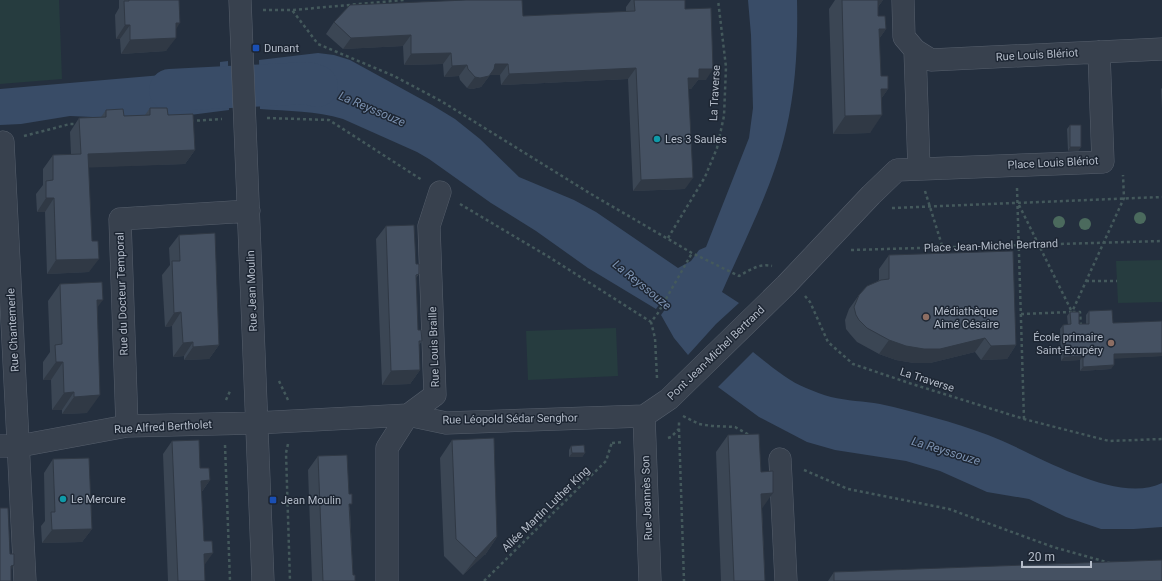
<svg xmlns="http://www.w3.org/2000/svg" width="1162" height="581" font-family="Roboto,sans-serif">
	<rect width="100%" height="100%" fill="#242f3e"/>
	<path fill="#263c3f" d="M0,0H59L62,79L0,84Z
		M1162,260V302L1118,303L1116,261Z
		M616,328L618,376L528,380L526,331Z"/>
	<path fill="#394c67" d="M748,0H797C798,43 796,88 786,130C773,187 745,239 722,292L739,303L716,324L688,355L674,338L661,315L666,308L661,302L656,309L588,268L536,231L491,203L429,159L417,152L343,119C316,111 288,111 260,109L259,60L318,53L334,55L350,60L432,105L455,119L480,139L519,177L574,200L596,212L678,268L691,261L699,250L706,247L749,138L753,108L751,35Z
		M228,61L229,110L190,115L115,118L70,116L21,124L0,125V89L220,70V62Z
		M753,352C768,364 788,381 806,388C814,391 823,395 831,397C847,401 864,401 880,404C916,412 953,422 988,435C1032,451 1115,506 1162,483V527L1134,529H1101L1066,517L1029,499L987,492L940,471L906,461L835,450L807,442L759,417L718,387Z"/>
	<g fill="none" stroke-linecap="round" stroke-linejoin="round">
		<path stroke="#394c67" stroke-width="42" d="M170,90L308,83L317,86"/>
		<g stroke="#565f6c" stroke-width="23">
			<path id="street" d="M240,0L263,581
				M903,0L904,37L915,50L931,60L1162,49
				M915,50L919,169
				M3,142L25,581
				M644,416L669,399L786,285L871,195L897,170L1103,162L1099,52
				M644,416L650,581
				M127,426L120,219L249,211
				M0,446H19L127,426L256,423L408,415L446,423L644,416
				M780,459L786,581
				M387,581V448L408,415L435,395L429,226L440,192"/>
		</g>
		<path stroke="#44595c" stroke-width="2.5" stroke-dasharray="3 3" stroke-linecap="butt" d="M263,10H292L318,44L394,76L441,101L591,194L692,253L739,276C750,270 759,263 772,266
			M293,10L404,0
			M267,118L329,120L422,180
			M191,121L222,119
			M24,136L70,124H78
			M1017,188L1024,419
			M925,191L945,255
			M460,204L549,257L651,322
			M1019,205L1072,312H1080L1081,326
			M892,208L1162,197
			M668,238L705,177L717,148L724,116L726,67L718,0
			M851,250L1162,241
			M1086,281H1117
			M805,296L810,302L828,342L853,364L912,384L1024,419L1109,441L1162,439
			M1021,314L1072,312L1124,198L1123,175
			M657,378L655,338L651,322L658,313L692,253
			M279,381L288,400
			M226,400L231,389
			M683,416L699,424L712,426L735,427L749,435
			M679,429L684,581
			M668,438L671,437L679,429V420
			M612,443L623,442
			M288,444L286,453L290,581
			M225,445L230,581
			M804,470L848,489L949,509L1053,547L1110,563
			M484,581L606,461L612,442"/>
		<use href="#street" stroke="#38414e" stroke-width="22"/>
	</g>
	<g fill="#4b6a5d">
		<circle cx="1140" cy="218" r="6"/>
		<circle cx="1059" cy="222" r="6"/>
		<circle cx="1085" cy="224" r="6"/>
	</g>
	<path fill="#3b4654" d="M119,0H179L176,29L166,51L121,54L120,39H116L115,15L119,8Z
		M631,0H685V9L706,80H698L691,89H689L685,189L633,191L628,79L501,85L500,75H490L481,87L472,89L467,88L460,80L459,76L444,77L443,64L404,65L403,46L343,49L326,34L334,22L523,16L626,12V7Z
		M835,0H883L878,7V16L886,29L879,39L881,76L888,89L881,99L870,133L833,134L829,9Z
		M1162,88V109L1161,89Z
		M150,108L168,115L195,150L185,164L89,167V272L47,274L45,212H37L36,194L43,185V169L53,155L71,154L70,132L79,118L101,117L106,110L124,116L145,115Z
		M1070,125L1081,147L1078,151H1068L1067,129Z
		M386,226L416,264L419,274L416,278L418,330L422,341L419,345L420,370L410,384L382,385L376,239Z
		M179,235L219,345L209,359L184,360V356L173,357L172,326L165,327L162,275L170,265L169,248Z
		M889,255L1016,345L1007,359L981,360L975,352L930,363H914L896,360L879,354L857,342L850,334L846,329L845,320L849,309L859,295L879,280V269Z
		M60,284L97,308L87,413L62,414V410H52L51,380H43V362L50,352L48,301Z
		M1089,311L1113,323L1162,321V356L1114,358L1111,369L1080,371V360L1061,361L1060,329L1063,325H1068L1067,316L1070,312L1079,324H1086V315Z
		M728,435L762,509L765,581H721L716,452Z
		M452,440L497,537L485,555H484L463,575L444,556L440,458Z
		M172,441L200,468L210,480L201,493L205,581H168L163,454Z
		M571,446L585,453L582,457H569V450Z
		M318,456L350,508L353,575L355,581H312L308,470Z
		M53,459L92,529L82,542L42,543L41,526L45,521L44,473Z
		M834,572L1162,581H828Z"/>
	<path fill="#303945" d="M871,0H883L878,7L865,8Z
		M176,23H180L171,37Z
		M125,25H130L120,39H116Z
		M879,29H886L874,46Z
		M411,35L403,46L343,49L351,38Z
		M176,38L166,51L121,54L130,40Z
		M451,53L443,64L404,65L411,54Z
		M495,64H508L500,75H490L481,87L472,89L467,88L475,77Z
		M467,65L459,76L444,77L452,66Z
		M636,68L628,79L501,85L509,74Z
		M699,69H713L706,80H698L691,89H680L688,78Z
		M881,89H888L876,106Z
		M882,115L870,133L833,134L845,116Z
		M1070,147H1081L1078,151H1068Z
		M195,150L185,164L78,168L88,154Z
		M693,178L685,189L633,191L641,180Z
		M46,198H54L45,212H37Z
		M99,259L89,272L47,274L56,260Z
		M97,300H103L90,317Z
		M181,312L172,326L165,327L174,313Z
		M985,338L975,352L930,363H914L896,360L879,354L889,340Z
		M193,342L184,356L173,357L183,343Z
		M219,345L209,359L184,360L193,347Z
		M1016,345L1007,359L981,360L991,346Z
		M1162,353V356L1111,359L1114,354Z
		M1083,356L1080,360L1061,361L1064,357Z
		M56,362H63L51,380H43Z
		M1114,365L1111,369L1080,371L1083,367Z
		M420,370L410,384L382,385L391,371Z
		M74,392L62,410H52L64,393Z
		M100,395L87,413L62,414L74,397Z
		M572,453H585L582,457H569Z
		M210,480L200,494L201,481Z
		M773,493L761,510V494Z
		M92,529L82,542L42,543L52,530Z
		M496,537H497L485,555H484L463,575L476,558Z
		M213,553L203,567L204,554Z
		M14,565L3,581L11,566Z"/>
	<path fill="#455162" stroke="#303945" d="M129,0H179L180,23H176V38L130,40V25H125L124,1H129Z
		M466,0H522L523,16L635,11L634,0H685V9L711,8L713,69H699V78H688L693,178L641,180L636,68L509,74L508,64H495L494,69L489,76L480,78L475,77L468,69L467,65L452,66L451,53L411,54V35L351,38L334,22L350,5Z
		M842,0H878V16H885L886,29H879L881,76H888V89H881L882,115L845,116Z
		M150,108H167L168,115L193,114L195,150L88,154L92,241H98L99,259L56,260L54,198H46V181L53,180V155L81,154L79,118L106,117V110L123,109L124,116L150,115Z
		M1070,125H1081V147H1070Z
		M414,225L416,264H419V274L416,275L418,330H421L422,341H419L420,370L391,371L386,226Z
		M215,233L219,345L193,347V342L183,343L181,312L174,313L172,261H180L179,235Z
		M1013,251L1016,345L991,346L985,338L940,349H924L906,346L889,340L867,328L859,320L856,315L854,307L859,295L867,286L881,280L889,279V255Z
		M102,282L103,300H97L100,395L74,397V392L64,393L63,362H56L55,345L62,344L60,284Z
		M1112,310L1113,323L1162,321V353L1114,354V365L1083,367V356L1064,357L1063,325L1071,324L1070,312H1079V324H1089V311Z
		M759,434L761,472L773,471V493L761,494L765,581H734L728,435Z
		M494,438L497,537H496L476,558L456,539L452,440Z
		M199,440L200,468H209L210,480L201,481L204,541H212L213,553L204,554L205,581H178L172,441Z
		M584,445L585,453H572L571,446Z
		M347,455L349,494H352V504H349L353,575H355V581H323L318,456Z
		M89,458L92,529L52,530L51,512H55L53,459Z
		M0,508H8L10,554H14V565L11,566V581H0Z
		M1162,560V581H834V572Z"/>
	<g fill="#1a4fb4" stroke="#1d2633" stroke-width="1.5">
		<rect x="252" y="44" width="8" height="8" rx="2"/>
		<rect x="269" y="496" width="8" height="8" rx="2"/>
	</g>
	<g fill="#0f9aa8" stroke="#1d2633" stroke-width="1.5">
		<circle cx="657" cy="139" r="4"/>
		<circle cx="63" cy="499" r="4"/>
	</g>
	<g fill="#8d6e63" stroke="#1d2633" stroke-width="1.5">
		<circle cx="926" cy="317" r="4"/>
		<circle cx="1111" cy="343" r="4"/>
	</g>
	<g text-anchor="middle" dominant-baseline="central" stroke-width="3" stroke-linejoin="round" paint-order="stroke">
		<g font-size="11" fill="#b4bcc9" stroke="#1d2633" text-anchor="start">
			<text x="264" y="48">Dunant</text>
			<text x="665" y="139">Les 3 Saules</text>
			<text x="934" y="311">Médiathèque<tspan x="934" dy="13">Aimé Césaire</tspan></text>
			<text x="1103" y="337" text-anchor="end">École primaire<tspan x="1103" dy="13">Saint-Exupéry</tspan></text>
			<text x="71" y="499">Le Mercure</text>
			<text x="281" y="500">Jean Moulin</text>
		</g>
		<g font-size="11" fill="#b4bcc9" stroke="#1d2633">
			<text transform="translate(1037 55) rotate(-3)">Rue Louis Blériot</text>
			<text transform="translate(715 93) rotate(-87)">La Traverse</text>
			<text transform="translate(1053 163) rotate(-3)">Place Louis Blériot</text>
			<text transform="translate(991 246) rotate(-2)">Place Jean-Michel Bertrand</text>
			<text transform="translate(252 291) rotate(-92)">Rue Jean Moulin</text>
			<text transform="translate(122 294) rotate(-92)">Rue du Docteur Temporal</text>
			<text transform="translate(13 330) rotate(-93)">Rue Chantemerle</text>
			<text transform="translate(434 347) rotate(-92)">Rue Louis Braille</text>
			<text transform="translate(716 353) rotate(-44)">Pont Jean-Michel Bertrand</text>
			<text transform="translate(927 380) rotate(18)">La Traverse</text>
			<text transform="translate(510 419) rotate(-1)">Rue Léopold Sédar Senghor</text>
			<text transform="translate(163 427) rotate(-3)">Rue Alfred Bertholet</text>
			<text transform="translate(647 498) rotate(-92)">Rue Joannès Son</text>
			<text transform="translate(546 509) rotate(-44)">Allée Martin Luther King</text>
		</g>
		<g font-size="12" font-style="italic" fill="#7c92b1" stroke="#1d2633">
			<text transform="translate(372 109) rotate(23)">La Reyssouze</text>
			<text transform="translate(642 285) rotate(39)">La Reyssouze</text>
			<text transform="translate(946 451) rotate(17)">La Reyssouze</text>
		</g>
	</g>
	<path d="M1022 561v6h69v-6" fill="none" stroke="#b4bcc9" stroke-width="2"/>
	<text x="1028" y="561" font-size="12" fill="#b4bcc9" stroke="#1d2633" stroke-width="3" paint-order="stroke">20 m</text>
</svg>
